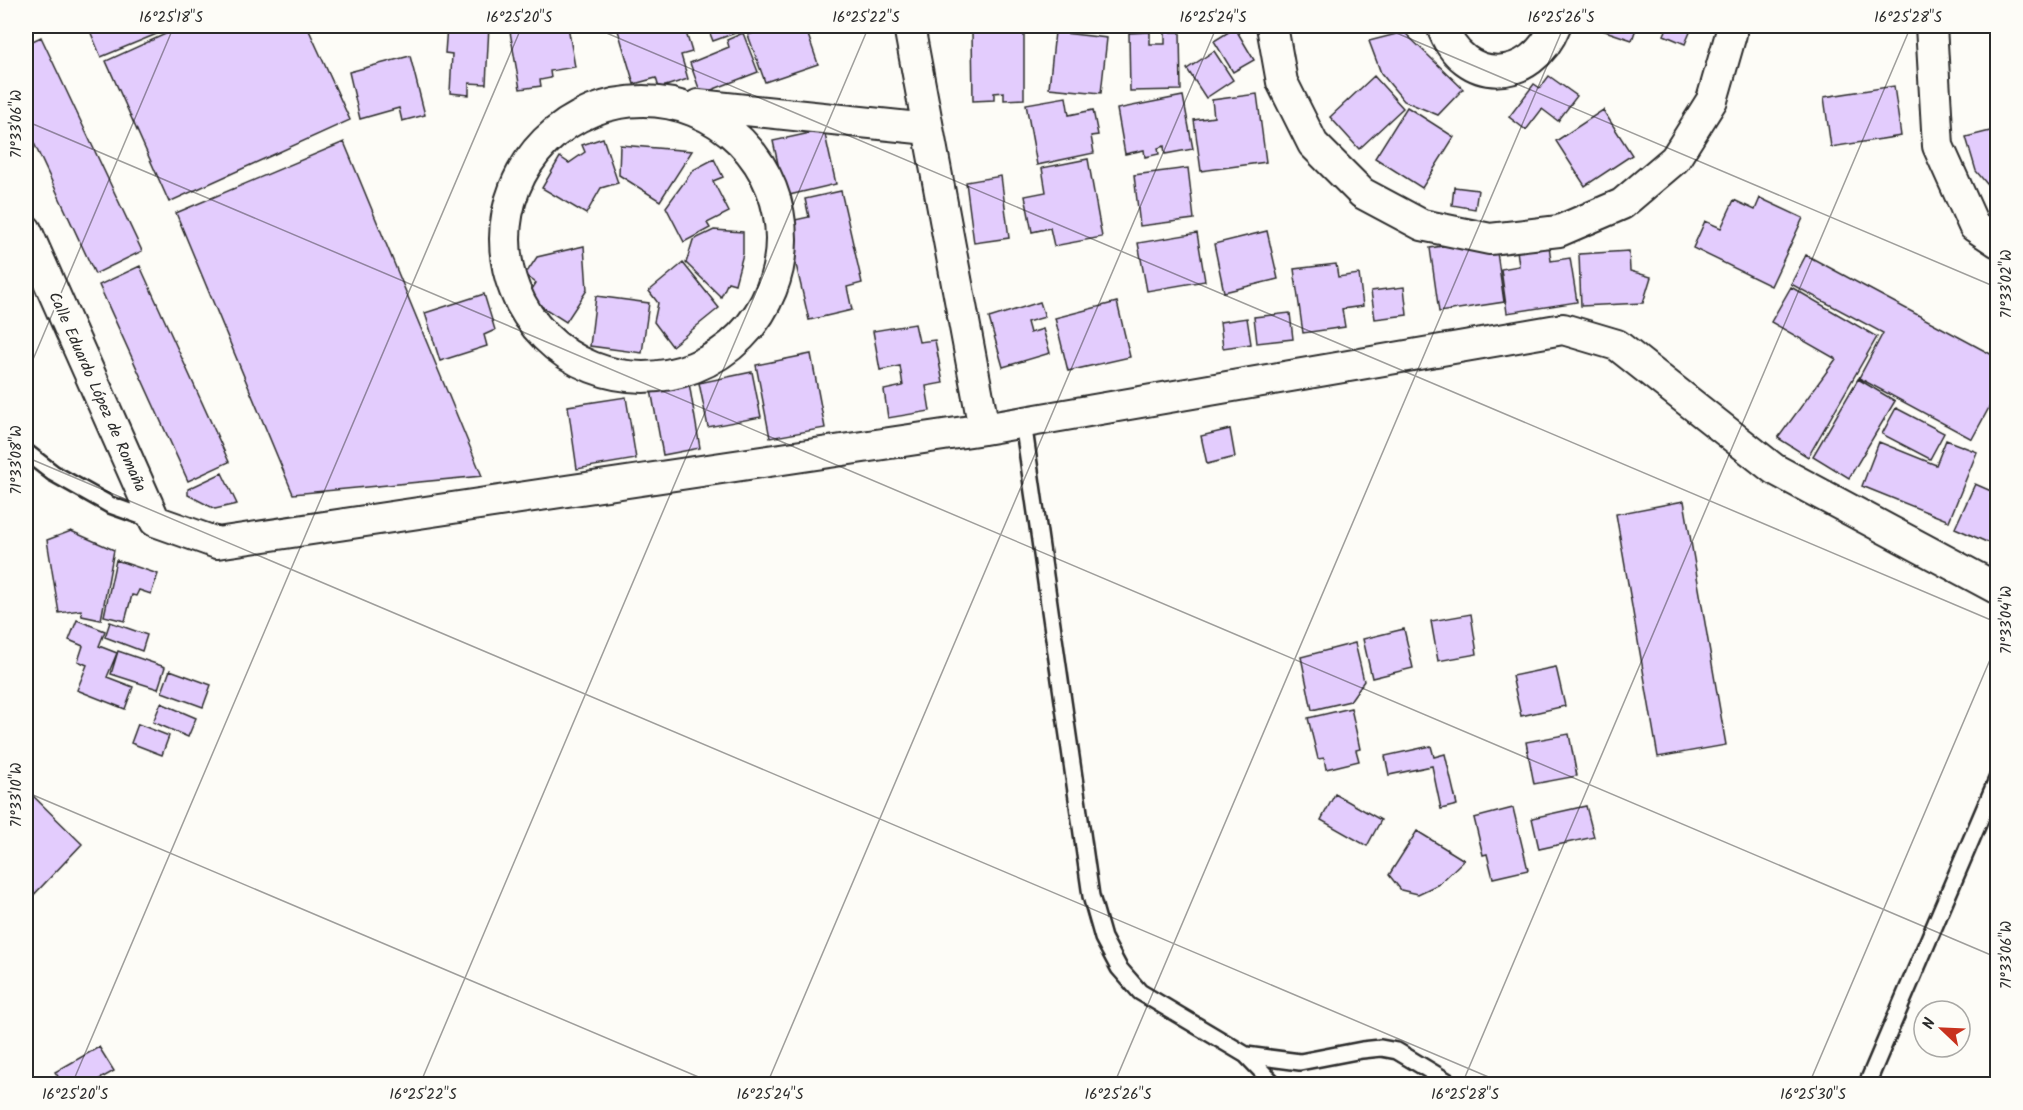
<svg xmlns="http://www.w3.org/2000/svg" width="2023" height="1110" font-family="Kalam,sans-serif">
	<rect width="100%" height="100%" fill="#fdfcf7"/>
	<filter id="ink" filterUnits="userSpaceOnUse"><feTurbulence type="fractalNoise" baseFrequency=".0167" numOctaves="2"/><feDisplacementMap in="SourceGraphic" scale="12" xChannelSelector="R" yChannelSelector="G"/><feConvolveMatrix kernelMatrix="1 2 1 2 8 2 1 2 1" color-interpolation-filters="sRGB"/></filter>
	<g filter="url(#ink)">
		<path fill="#e3ccfd" stroke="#2b2b2b" stroke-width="1.5" d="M88,26H176L101,57Z
			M183,26H307L350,120L169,202L106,61Z
			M447,26H489L486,84L469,83V95L450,93L452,54L445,53Z
			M509,26H568L575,67L550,71L551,78L540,80L541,86L520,89Z
			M620,26H684L692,52L681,55L688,79L659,88L656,78L634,84L617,27Z
			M707,26H748L749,28L713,41Z
			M775,26H805L818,64L765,82L748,35Z
			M1590,26H1637L1632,40Z
			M1668,26H1679L1691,30L1685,44L1664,35Z
			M1235,28L1254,60L1233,72L1214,41Z
			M1024,30V99L1004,100V92L994,93V100L973,101L972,31Z
			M1055,32L1107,38L1101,93L1049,88Z
			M1150,32V44H1165V32H1180L1181,90L1130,91L1129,33Z
			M1404,32L1463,89L1438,115L1404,101L1381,73L1369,41Z
			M743,33L758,72L701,94L690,63L729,47L727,40Z
			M41,37L142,251L95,274L26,126V44Z
			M1214,51L1233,80L1206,98L1187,69Z
			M410,56L425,115L402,121L399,108L360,119L349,72Z
			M1374,76L1403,108L1359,149L1330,117Z
			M1549,76L1577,96L1558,121L1542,109L1526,130L1509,117L1534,84L1540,88Z
			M1894,86L1901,136L1831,147L1824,97Z
			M1257,94L1266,162L1201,171L1194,120L1214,117L1212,100Z
			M1183,96L1193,149L1165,154L1164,146L1158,148L1159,154L1145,157L1144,150L1125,154L1117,109Z
			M1066,97L1069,115L1093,110L1098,135L1091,136L1094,153L1037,165L1026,104Z
			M1407,107L1454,137L1422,188L1375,158Z
			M1603,110L1632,155L1585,186L1556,141Z
			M1998,129V196H1997L1976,171L1966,137Z
			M824,130L836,184L785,196L773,141Z
			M603,138L618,183L601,188L586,214L542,188L560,157L569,163L585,152L582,145Z
			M344,142L482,476L293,494L176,213Z
			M620,145L692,151L660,201L619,175Z
			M714,159L723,177L713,181L729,212L707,223L710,228L684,242L666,207L693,170Z
			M1088,159L1102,237L1054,246L1050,228L1032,232L1025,196L1046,192L1042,168Z
			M1188,168L1194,219L1140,226L1134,175Z
			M1001,176L1009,238L974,243L966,182Z
			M1454,187L1478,190L1475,209L1452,205Z
			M841,191L862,283L847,287L852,310L809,320L786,222L809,217L805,199Z
			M1760,198L1803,218L1771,286L1693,248L1705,221L1721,228L1734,200L1755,210Z
			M714,230L743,232V254L735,284L728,282L721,297L686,263L693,240Z
			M1267,231L1278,279L1224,292L1214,244Z
			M1197,233L1205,281L1147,291L1138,243Z
			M1495,238L1504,302L1439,312L1430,248Z
			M1549,245L1551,261L1570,258L1577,302L1507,313L1501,269L1519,266L1517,250Z
			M584,246L587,290L566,322L527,297L536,283L525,275L537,257Z
			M1629,251L1630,271L1651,277L1643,303L1581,306L1579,254Z
			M1806,255L1998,358V391L1972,439L1859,378L1883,333L1791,284Z
			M683,263L719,308L672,346L654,322L658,303L649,291Z
			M1336,264L1338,277L1359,274L1363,306L1342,309L1345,327L1303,333L1294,269Z
			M140,266L229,462L188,481L99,285Z
			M1404,287L1407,315L1375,319L1371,291Z
			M1791,287L1877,337L1808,457L1778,438L1836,359L1771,322Z
			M484,294L495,330L484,335L487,346L440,361L425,313Z
			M596,296L649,303L642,353L590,346Z
			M1040,302L1045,317L1027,322L1030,333L1043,329L1050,353L1003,367L989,318Z
			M1117,302L1130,357L1068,371L1055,318Z
			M1290,313L1293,339L1257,343L1254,317Z
			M1247,318L1251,344L1223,348L1220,322Z
			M915,324L919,342L935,340L943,383L926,386L930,411L888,418L884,390L903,386L900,366L880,370L873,331Z
			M811,354L825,428L770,438L756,365Z
			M752,372L761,417L708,427L699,383Z
			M1858,379L1895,401L1849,478L1813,456Z
			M689,383L700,448L663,455L651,390Z
			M626,397L636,459L577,469L568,406Z
			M1896,408L1944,433L1930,459L1882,434Z
			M1230,429L1235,457L1207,464L1201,436Z
			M1946,440L1977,452L1949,521L1862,486L1879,442L1936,465Z
			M222,473L237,504L215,509L188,495V489Z
			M1975,484L1998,494V547L1955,528Z
			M1684,501L1726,745L1658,757L1616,514Z
			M71,531L114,550L101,620L82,616L81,610L59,613L47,540Z
			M116,560L158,574L151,594L139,590L136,596L132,595L125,621L104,616Z
			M1471,614L1477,654L1438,661L1431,621Z
			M77,620L105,631L99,646L117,653L107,677L133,687L125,709L77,690L87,665L78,661L83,646L69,640Z
			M110,622L147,635L142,651L105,637Z
			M1404,629L1413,668L1372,678L1363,639Z
			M1355,643L1364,681L1350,701L1312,710L1301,657Z
			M118,651L165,667L158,689L111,674Z
			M1556,667L1565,706L1521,716L1512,676Z
			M170,670L211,685L203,707L162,692Z
			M161,703L196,718L188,737L153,722Z
			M1351,708L1360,749L1356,750L1359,761L1326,769L1324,758L1318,759L1308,718Z
			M138,724L169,736L162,755L131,743Z
			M1569,734L1577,776L1534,784L1526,742Z
			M1431,746L1434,757L1445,754L1457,805L1441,809L1432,766L1389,775L1385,756Z
			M26,789L82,844L26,903Z
			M1335,794L1381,820L1367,846L1321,820Z
			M1586,806L1594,837L1539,849L1532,818Z
			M1513,808L1528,870L1493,878L1487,854L1483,855L1474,818Z
			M1417,831L1464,860L1439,884L1418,894L1401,890L1389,875Z
			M99,1047L114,1071L91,1084H63L55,1072Z"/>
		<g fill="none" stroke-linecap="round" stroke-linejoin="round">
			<g stroke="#2b2b2b" stroke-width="20">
				<path id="lane" d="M1023,422L1091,896L1103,938L1119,968L1140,992L1246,1055L1274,1084
					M26,452L53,473L110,505L155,521
					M1246,1055L1300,1062L1362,1050L1381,1048L1397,1051L1452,1084
					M1867,1084L1998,777"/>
			</g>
			<g stroke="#2b2b2b" stroke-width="34">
				<path id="street" d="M909,26L984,429
					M1272,26L1282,82L1313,144L1362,193L1422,225L1490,239L1559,231L1622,204L1675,159L1712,100L1731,34V26
					M1442,26C1463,87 1532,84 1555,26
					M1931,26L1938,146L1974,226L1998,242
					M505 239a138 138 0 1 1 276 0a138 138 0 1 1-276 0Z
					M698,105L928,129
					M26,230L155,521L217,543L984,429L1563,329L1617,345L1774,469L1998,589"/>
			</g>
			<use href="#lane" stroke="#fdfcf7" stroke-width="15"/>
			<use href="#street" stroke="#fdfcf7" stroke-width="30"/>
		</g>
	</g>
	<path fill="none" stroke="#2b2b2b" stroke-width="1.5" stroke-opacity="0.45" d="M590,26L1998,623M1380,26L1998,288M26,121L1998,958M26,376L174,26M26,457L1505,1084M26,792L715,1084M72,1084L522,26M420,1084L869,26M767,1084L1217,26M1114,1084L1564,26M1462,1084L1911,26M1809,1084L1998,641"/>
	<g text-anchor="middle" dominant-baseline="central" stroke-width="4.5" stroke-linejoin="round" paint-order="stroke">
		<g font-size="16" fill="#2b2b2b" stroke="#fdfcf7">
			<text transform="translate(97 392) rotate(66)">Calle Eduardo López de Romaña</text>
		</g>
	</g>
	<rect width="2023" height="1110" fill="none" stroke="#fdfcf7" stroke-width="66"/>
	<g transform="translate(1942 1029) rotate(293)"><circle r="28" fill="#fdfcf7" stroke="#a9a8a5" stroke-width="1.5"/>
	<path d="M0-4.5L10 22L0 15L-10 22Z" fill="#c8321e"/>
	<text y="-9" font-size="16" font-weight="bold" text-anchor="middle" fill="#2b2b2b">N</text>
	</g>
	<rect x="33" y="33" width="1957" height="1044" fill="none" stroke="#2b2b2b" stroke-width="2"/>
	<g font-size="15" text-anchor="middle" fill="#2b2b2b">
		<text x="171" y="22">16°25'18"S</text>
		<text x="519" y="22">16°25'20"S</text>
		<text x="866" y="22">16°25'22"S</text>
		<text x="1213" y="22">16°25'24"S</text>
		<text x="1561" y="22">16°25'26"S</text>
		<text x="1908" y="22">16°25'28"S</text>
		<text transform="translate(16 124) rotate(-90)" y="5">71°33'06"W</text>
		<text transform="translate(2006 284) rotate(-90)" y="5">71°33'02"W</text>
		<text transform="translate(16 460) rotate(-90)" y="5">71°33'08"W</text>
		<text transform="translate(2006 620) rotate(-90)" y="5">71°33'04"W</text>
		<text transform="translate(16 795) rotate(-90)" y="5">71°33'10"W</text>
		<text transform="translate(2006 955) rotate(-90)" y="5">71°33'06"W</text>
		<text x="75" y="1099">16°25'20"S</text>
		<text x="423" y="1099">16°25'22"S</text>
		<text x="770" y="1099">16°25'24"S</text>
		<text x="1118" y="1099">16°25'26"S</text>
		<text x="1465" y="1099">16°25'28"S</text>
		<text x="1813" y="1099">16°25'30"S</text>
	</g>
</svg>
